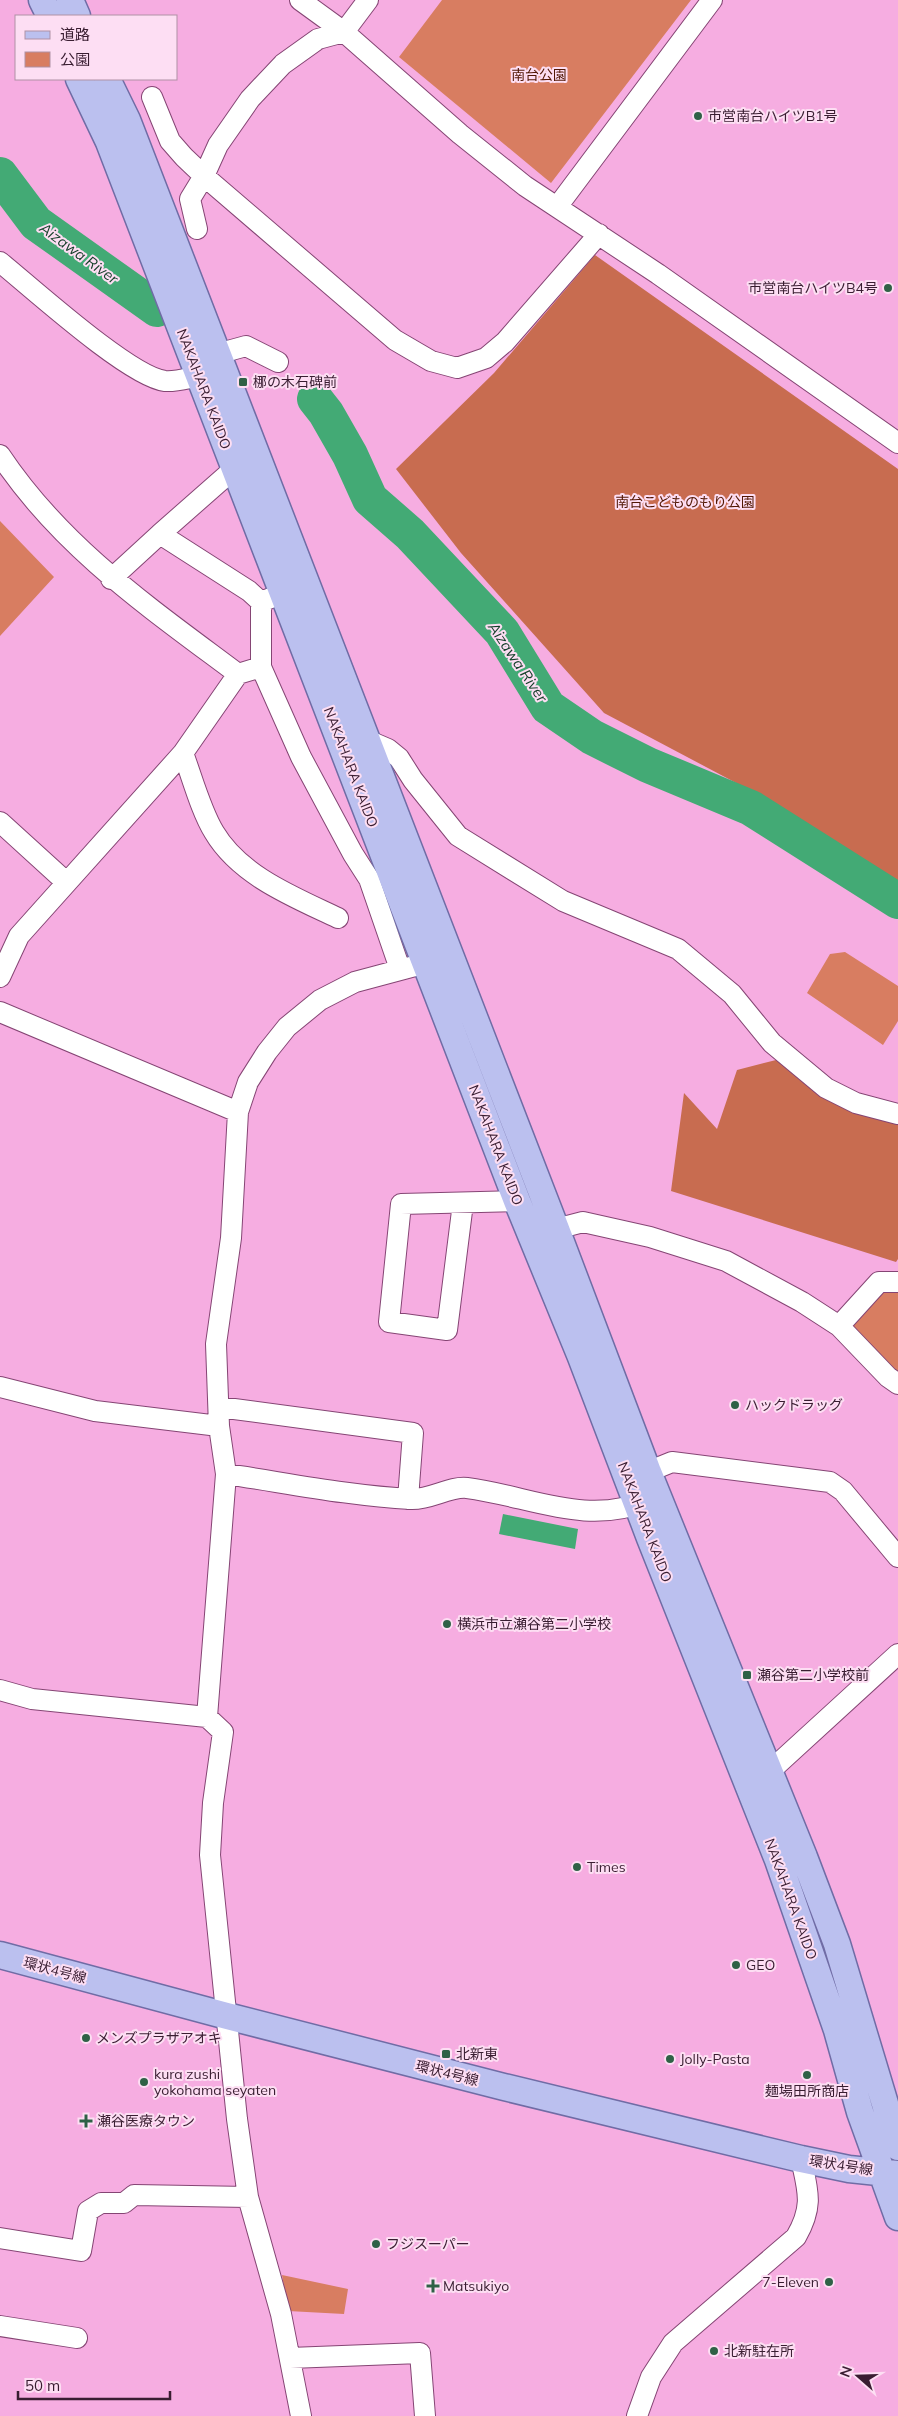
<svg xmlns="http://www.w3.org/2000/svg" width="898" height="2416" font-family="Mulish,'Noto Sans JP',sans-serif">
	<rect width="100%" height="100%" fill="#f6ade1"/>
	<path fill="#d87d61" d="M442,0H691L551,183L399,57Z
		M0,521L54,577L0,636Z
		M845,952L898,986V1021L883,1045L807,993L830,954Z
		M898,1290V1376L850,1326L880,1292Z
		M282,2275L348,2289L344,2314L288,2311Z"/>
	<path fill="#c86c50" d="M595,255L898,469V901L860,880L740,785L604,713L461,553L396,469L494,373Z
		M780,1059L898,1120V1259L896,1262L671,1191L684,1093L717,1129L737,1070Z"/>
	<path fill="#43aa75" d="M503,1514L578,1529L575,1549L499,1534Z"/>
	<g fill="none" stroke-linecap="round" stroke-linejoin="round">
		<path stroke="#43aa75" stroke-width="36" d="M0,175L36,223L157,309
			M315,399L326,413L350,455L370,499L410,534L502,632L548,707L592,737L648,765L751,808L898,901"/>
		<g stroke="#854574" stroke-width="22">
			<path id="minor" d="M300,0L344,32L460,134L525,186L658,274L898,443
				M152,97L170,141L184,157L204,176L395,340L431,361L457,368L486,358L505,342L599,234
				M557,207L712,0
				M197,229L190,199L204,176L218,145L250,99L283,64L318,39L344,32L368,0
				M0,262C32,288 130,377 165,381C176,382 188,378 199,376
				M217,354L246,346L278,362
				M0,455C62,548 150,608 238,674L261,667L301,757L353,854L369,879L400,969
				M160,534L235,468
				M111,579L160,534L249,591L261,602L283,593
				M261,667V602
				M358,741L367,740L388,749L399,758L413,780L458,836L563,901L678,949L732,994L772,1043L826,1088L856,1103L898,1114
				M183,753C192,777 201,811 214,832C240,876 294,897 338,918
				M0,822L66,882
				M0,977L19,936L183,753L238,674
				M0,1012L238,1112
				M463,1203L447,1330L389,1322L401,1204L517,1201
				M556,1229L583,1222L650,1237L726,1261L802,1302L839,1326L888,1377L898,1384
				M839,1326L879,1282H898
				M0,1387L95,1411L219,1426
				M219,1407L413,1433L408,1499
				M226,1474C287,1483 350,1496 411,1499C430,1500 450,1486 467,1488C530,1496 586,1527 649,1500
				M635,1477L672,1462L830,1482L843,1491L898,1557
				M0,1690L32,1699L207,1717L226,1474L219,1426L216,1344L231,1238L238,1112L248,1082L267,1052L287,1027L320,1000L355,982L426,963
				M207,1717L223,1732L213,1803L210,1855L237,2119L248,2197L281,2314L301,2416
				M769,1772L898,1654
				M0,2238L81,2251L88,2211L101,2203H124L134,2195L248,2197
				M0,2326L77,2338
				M290,2358L420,2353L425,2416
				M637,2416L651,2377L673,2343L796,2237C814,2206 808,2191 801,2159"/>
		</g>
		<g stroke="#706ca5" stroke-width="29">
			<path id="major" d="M42,0L50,16
				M70,0L77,16
				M79,79L109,142L517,1201L581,1357L650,1538L778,1860L837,2030L860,2112L898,2217
				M107,79L127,120L556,1229L648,1472L804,1857L837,1944L898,2147
				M0,1955L227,2016L504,2087L801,2159L849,2169L897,2174"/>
		</g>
		<use href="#minor" stroke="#fff" stroke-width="20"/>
		<use href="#major" stroke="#bbc0ef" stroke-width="26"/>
	</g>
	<g fill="#2f6146" stroke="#fddef3" stroke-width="2">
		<circle cx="698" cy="116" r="5"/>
		<circle cx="888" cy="288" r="5"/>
		<rect x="238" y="377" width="10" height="10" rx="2.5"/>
		<circle cx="735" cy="1405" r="5"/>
		<circle cx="447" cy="1624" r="5"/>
		<rect x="742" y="1670" width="10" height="10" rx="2.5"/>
		<circle cx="577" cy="1867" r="5"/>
		<circle cx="736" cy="1965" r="5"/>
		<circle cx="86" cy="2038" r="5"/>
		<rect x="441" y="2049" width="10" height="10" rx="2.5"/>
		<circle cx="670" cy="2059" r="5"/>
		<circle cx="807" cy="2075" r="5"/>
		<circle cx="144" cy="2082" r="5"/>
		<path d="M83.5 2113.5h5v5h5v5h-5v5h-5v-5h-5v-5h5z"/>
		<circle cx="376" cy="2244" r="5"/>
		<circle cx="829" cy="2282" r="5"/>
		<path d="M430.5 2278.5h5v5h5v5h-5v5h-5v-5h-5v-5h5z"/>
		<circle cx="714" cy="2351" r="5"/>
	</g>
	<g text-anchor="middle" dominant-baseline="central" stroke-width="4" stroke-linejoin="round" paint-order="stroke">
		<g font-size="14" fill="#511703" stroke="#fddef3">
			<text x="539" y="75">南台公園</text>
			<text x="685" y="502">南台こどものもり公園</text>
		</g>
		<g font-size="14" fill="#391d31" stroke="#fddef3" text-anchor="start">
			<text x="708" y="116">市営南台ハイツB1号</text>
			<text x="878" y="288" text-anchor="end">市営南台ハイツB4号</text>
			<text x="253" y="382">梛の木石碑前</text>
			<text x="745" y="1405">ハックドラッグ</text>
			<text x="457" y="1624">横浜市立瀬谷第二小学校</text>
			<text x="757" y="1675">瀬谷第二小学校前</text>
			<text x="587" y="1867">Times</text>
			<text x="746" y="1965">GEO</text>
			<text x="96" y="2038">メンズプラザアオキ</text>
			<text x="456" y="2054">北新東</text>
			<text x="680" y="2059">Jolly-Pasta</text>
			<text x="154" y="2074">kura zushi<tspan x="154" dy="16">yokohama seyaten</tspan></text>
			<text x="807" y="2091" text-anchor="middle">麺場田所商店</text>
			<text x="97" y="2121">瀬谷医療タウン</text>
			<text x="386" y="2244">フジスーパー</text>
			<text x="819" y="2282" text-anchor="end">7-Eleven</text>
			<text x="443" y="2286">Matsukiyo</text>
			<text x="724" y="2351">北新駐在所</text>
		</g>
		<g font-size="14" fill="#391d31" stroke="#fddef3">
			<text transform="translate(204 389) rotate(69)">NAKAHARA KAIDO</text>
			<text transform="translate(351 767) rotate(69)">NAKAHARA KAIDO</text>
			<text transform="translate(496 1145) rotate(69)">NAKAHARA KAIDO</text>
			<text transform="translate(645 1522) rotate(69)">NAKAHARA KAIDO</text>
			<text transform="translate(791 1899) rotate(70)">NAKAHARA KAIDO</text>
			<text transform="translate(55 1970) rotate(15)">環状4号線</text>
			<text transform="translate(447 2073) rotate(14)">環状4号線</text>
			<text transform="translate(841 2165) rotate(9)">環状4号線</text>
		</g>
		<g font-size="15" font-style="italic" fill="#133e28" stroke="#fddef3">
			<text transform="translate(79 253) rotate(36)">Aizawa River</text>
			<text transform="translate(518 662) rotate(56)">Aizawa River</text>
		</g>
	</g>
	<rect x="15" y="15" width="162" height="65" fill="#fddef3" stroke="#af91a5"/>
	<rect x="25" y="31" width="25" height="8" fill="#bbc0ef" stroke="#af91a5"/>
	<text x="60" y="40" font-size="15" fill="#391d31">道路</text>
	<rect x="25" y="52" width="25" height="15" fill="#d87d61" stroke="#af91a5"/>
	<text x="60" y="65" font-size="15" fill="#391d31">公園</text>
	<g transform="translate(858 2376) rotate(290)" stroke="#fddef3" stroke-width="4" paint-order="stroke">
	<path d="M0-4L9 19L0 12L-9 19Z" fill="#391d31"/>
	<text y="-8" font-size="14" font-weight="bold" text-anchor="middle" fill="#391d31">N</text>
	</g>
	<path d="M18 2391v8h152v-8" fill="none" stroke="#391d31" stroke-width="2.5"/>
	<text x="25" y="2391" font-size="15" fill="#391d31" stroke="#fddef3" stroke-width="4" paint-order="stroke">50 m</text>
</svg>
